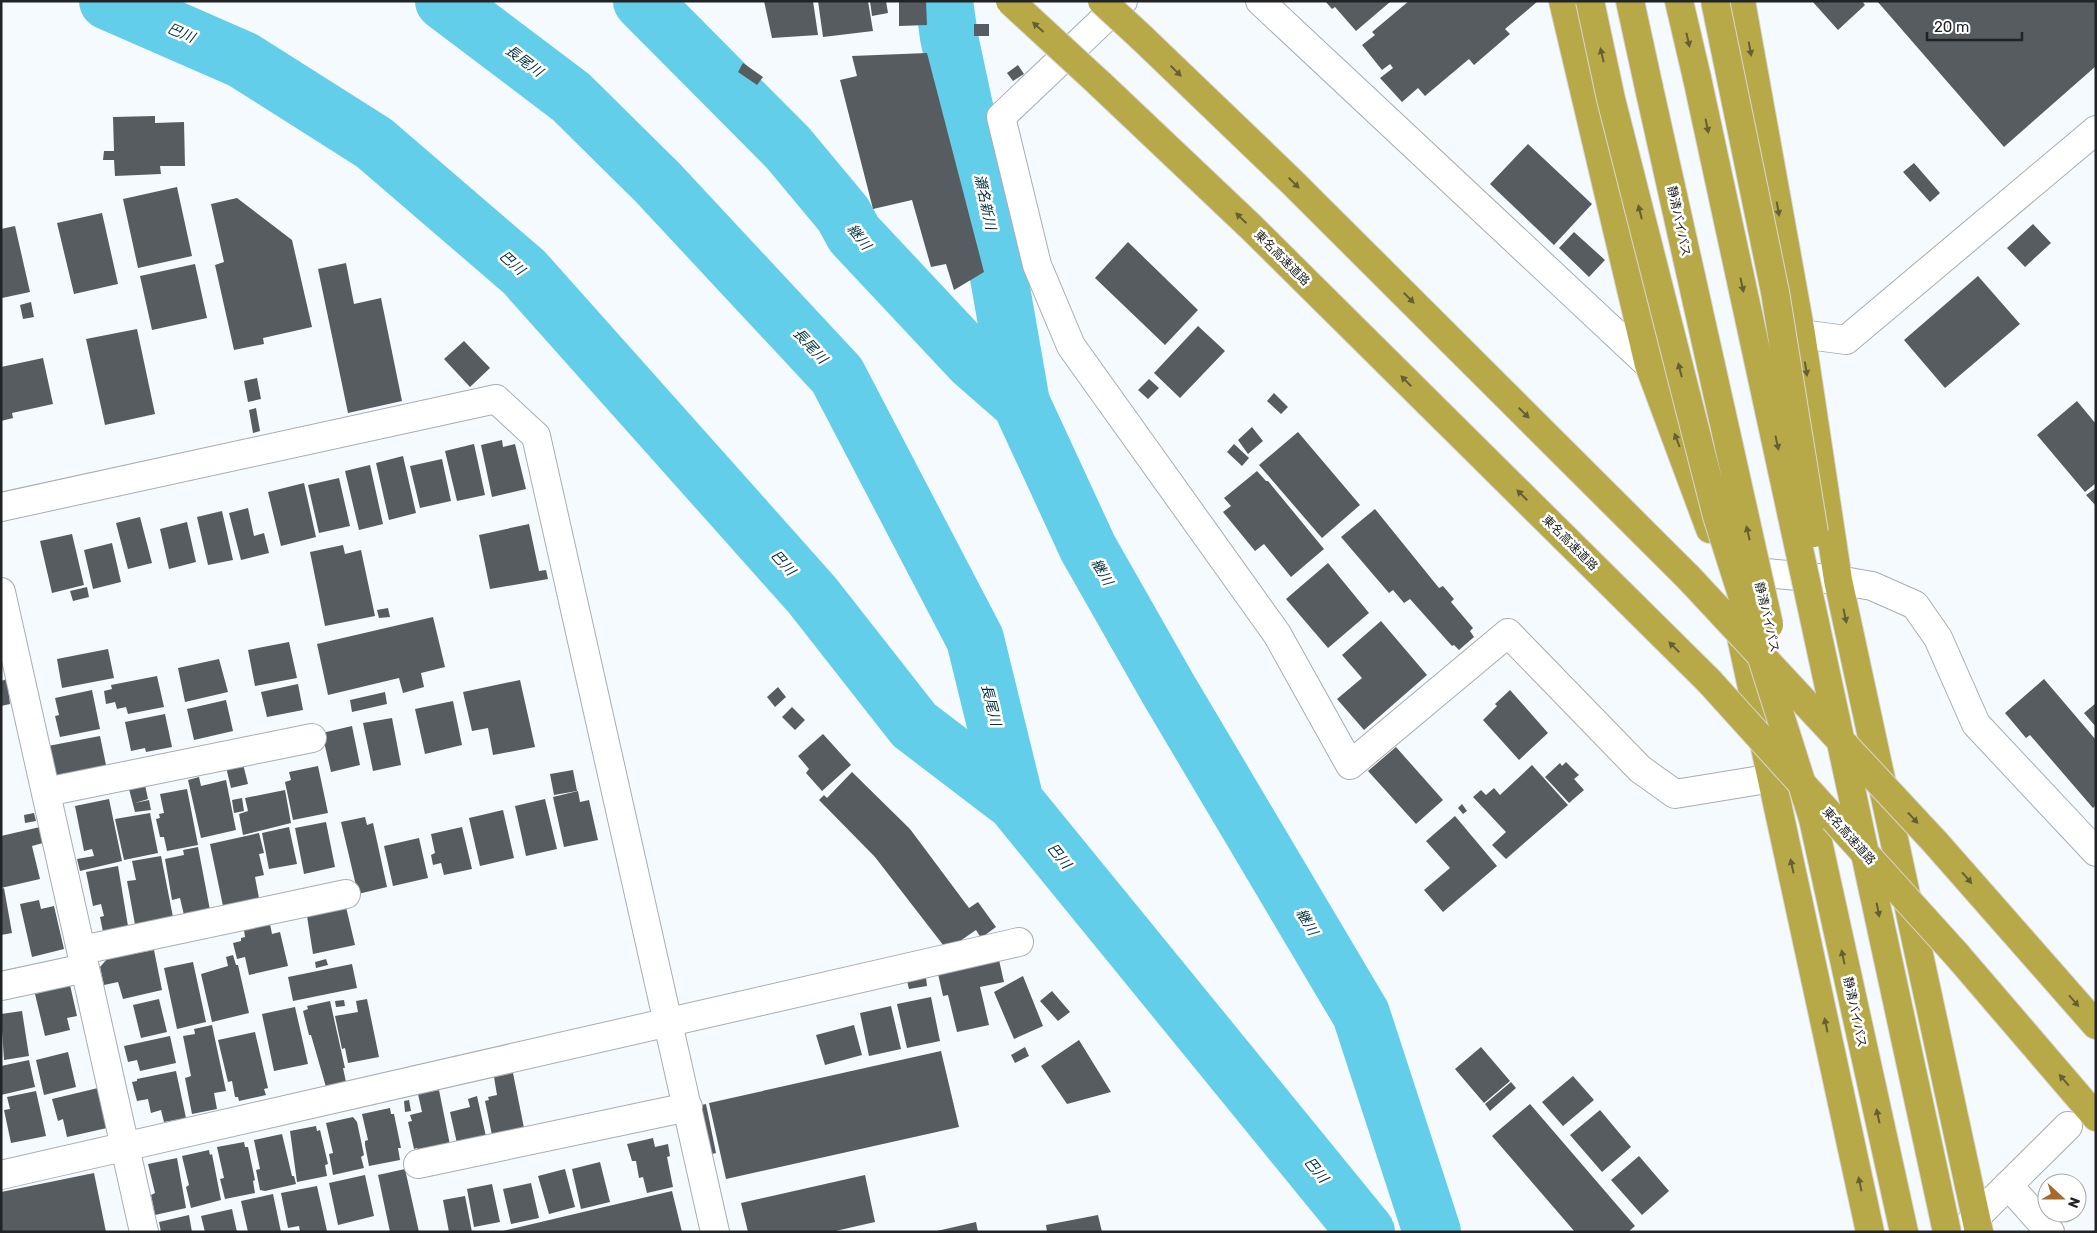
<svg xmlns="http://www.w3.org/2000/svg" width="2097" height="1233" font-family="Rubik,'Noto Sans JP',sans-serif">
	<rect width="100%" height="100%" fill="#f5fafe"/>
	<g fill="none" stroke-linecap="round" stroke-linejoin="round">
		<path stroke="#63ceea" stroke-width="58" d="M108,1L243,60L374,143L524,272L812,595L914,725L1015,802L1366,1232
			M444,1L571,97L658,183L837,375L975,639L1015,802
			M642,1L788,148L843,214L854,234L973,361L1021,403L1088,548L1167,687L1361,1014L1432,1232
			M944,1L949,37L992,237L1021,403"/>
	</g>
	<path fill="#575c61" d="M764,1H813L818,35L772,38Z
		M818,1H868L873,31L823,37Z
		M870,1H886L888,13L872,16Z
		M899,1H926L927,25L899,26Z
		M1325,1H1389L1390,2L1356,31L1335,7L1332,9Z
		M1409,1H1538L1505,29L1510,34L1474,65L1469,59L1425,96L1418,88L1402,102L1380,78L1393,68L1390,64L1382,70L1362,45L1375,35L1372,32Z
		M1812,1H1862L1865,5L1838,30Z
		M1877,1H2096V66L2004,147Z
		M974,24H989V36H974Z
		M927,53L984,272L954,290L946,264L931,267L912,200L873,209L840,80L857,76L852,56Z
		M743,63L763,77L757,85L738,72Z
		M1018,65L1024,74L1013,81L1007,73Z
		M155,116V123L184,122L185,166H160L161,174L115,176L114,160H103L104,151H114L113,117Z
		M1528,144L1592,204L1554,245L1490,184Z
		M1914,163L1940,193L1930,202L1903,172Z
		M177,187L192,256L138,268L123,199Z
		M237,198L292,240L312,327L263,338L264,344L234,350L215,265L224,262L211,204Z
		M102,213L118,284L74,294L57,223Z
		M2033,224L2051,243L2025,267L2007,248Z
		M15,226L30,292L2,298L1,229Z
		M1574,232L1605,260L1589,277L1559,248Z
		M1128,242L1198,310L1165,345L1095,278Z
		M346,263L354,304L381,298L402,401L348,413L318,269Z
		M195,264L207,318L152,330L140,276Z
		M1978,276L2020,324L1945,388L1904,340Z
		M31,302L34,317L23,319L20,305Z
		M1198,326L1225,351L1180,398L1154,373Z
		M137,329L155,414L105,425L86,339Z
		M464,341L490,368L470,387L444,359Z
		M43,358L53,404L12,413L13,418L1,421V367Z
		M257,378L261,399L248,402L244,381Z
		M1149,379L1159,388L1148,399L1138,390Z
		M1274,393L1288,407L1281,414L1267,401Z
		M2077,401L2096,424V483L2085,492L2037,435Z
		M256,408L260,431L253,433L249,410Z
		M1252,427L1263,441L1248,454L1238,440Z
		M1298,432L1360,505L1322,538L1259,465Z
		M502,440L503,447L515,444L526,489L492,497L481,445Z
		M474,444L485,495L457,501L445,451Z
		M1234,444L1249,458L1242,466L1227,452Z
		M403,456L416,513L389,520L376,463Z
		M442,459L451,501L420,508L410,466Z
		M370,465L383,524L359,530L345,471Z
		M1257,471L1266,481H1268L1324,549L1291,577L1264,544L1255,551L1223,512L1231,506L1224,498Z
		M339,478L350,526L319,533L308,485Z
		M304,483L316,537L281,546L268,492Z
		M2096,488V506L2086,495Z
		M248,508L254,536L264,533L269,553L241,560L229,513Z
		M1375,509L1439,588L1443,586L1454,599L1451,602L1473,628L1470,631L1474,637L1459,650L1454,645L1452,646L1410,599L1404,603L1393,590L1389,593L1341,537Z
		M222,511L233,560L208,565L197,517Z
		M140,517L152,563L128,569L116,523Z
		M187,522L196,562L169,569L160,529Z
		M529,524L539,571L546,570L548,579L490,589L479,535Z
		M72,534L84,585L52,593L40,541Z
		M112,543L121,582L93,589L84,550Z
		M343,545L345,554L361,550L375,616L325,626L310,552Z
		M1328,563L1369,613L1328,648L1286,599Z
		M87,587L89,597L73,601L70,591Z
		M388,608L390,617L379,618L377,610Z
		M433,617L445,667L421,673L424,687L403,693L399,678L328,695L317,644Z
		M1381,621L1427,675L1364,730L1337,699L1362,678L1342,655Z
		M289,642L297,678L255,686L248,650Z
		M108,649L114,678L62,688L57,659Z
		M219,659L228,692L185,702L178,668Z
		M157,676L164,707L128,714L126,707L117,709L115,702L106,704L104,691L112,689L111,685Z
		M7,679L10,704L1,706V681Z
		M2044,679L2096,740V805L2093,808L2030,735L2026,738L2005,713Z
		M520,680L535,747L493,755L488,728L472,731L463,692Z
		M298,684L303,710L267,717L261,692Z
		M778,687L786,697L775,707L767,697Z
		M92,690L100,729L60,737L55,716L59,715L55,698Z
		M1510,690L1548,733L1519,760L1483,720L1497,706L1495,704Z
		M385,692L387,704L352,712L350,700Z
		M226,700L233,731L194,740L187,709Z
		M453,701L462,745L425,754L415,709Z
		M2096,703V727L2084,713Z
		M792,707L805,720L795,730L782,717Z
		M165,714L172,747L146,752L145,748L131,751L125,722Z
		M392,718L401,765L373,771L363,723Z
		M352,726L360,765L331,772L322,733Z
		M823,734L851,765L822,791L806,773L809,769L798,756Z
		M100,736L107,770L68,778L67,774L55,776L48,746Z
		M1396,747L1443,800L1416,824L1368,771Z
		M1566,762L1579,775L1574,779L1584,790L1569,803L1545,777L1560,763L1562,766Z
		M243,764L248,784L231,788L226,767Z
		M1532,765L1568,805L1506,859L1492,845L1506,832L1473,797L1481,790L1486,795L1494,788L1500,795Z
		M318,766L328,813L293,820L285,782L291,780L289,772Z
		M573,770L577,791L554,795L550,774Z
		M852,772L910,829L969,908L978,902L996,927L981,938L976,930L947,950L875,857L819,800L824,795L827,798Z
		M199,777L201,786L226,780L236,830L201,838L188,780Z
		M145,785L148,799L135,803L149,800L151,810L135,812L129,789Z
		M187,789L198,845L167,851L164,837H160L156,819L160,818L159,814L164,813L160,794Z
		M285,790L291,823L243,835L239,814L248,811L245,798Z
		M578,791L580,802L589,800L598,840L564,847L553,797Z
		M242,798L244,811L234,813L232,800Z
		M109,799L122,861L80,871L77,859L94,856L92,849L84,851L75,806Z
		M545,799L557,849L526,856L515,806Z
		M1462,804L1467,811L1463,814L1458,808Z
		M503,810L514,858L480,866L469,818Z
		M34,813L36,821L25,823L24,815Z
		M150,813L158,853L124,860L115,819Z
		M1455,816L1497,866L1443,912L1424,890L1450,868L1426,841Z
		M365,817L367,825L373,823L387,887L358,894L341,822Z
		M326,822L335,867L304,874L295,828Z
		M40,827L43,843L32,846L40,879L1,888V836Z
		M289,827L297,864L269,869L262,833Z
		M462,827L472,869L444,875L441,863L433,865L431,855L435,853L431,834Z
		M259,833L264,853L259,854L264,875L255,877L259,898L223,906L210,844Z
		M419,838L428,878L393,886L384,846Z
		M198,847L210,910L184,915L180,898L172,900L165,859L184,855L183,850Z
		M161,856L173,917L144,923L145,928L136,930L127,881L136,880L132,861Z
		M118,866L129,932L104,937L100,917L104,916L101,904L93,906L86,872Z
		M4,888L12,933L1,935V889Z
		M39,900L41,909L54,906L64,949L32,957L20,904Z
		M346,907L355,945L313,954L307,916Z
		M270,924L272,934L280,932L288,966L249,975L245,957L237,959L233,943L241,941V938L245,937L244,930Z
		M154,950L162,990L123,999L118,982L104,985L100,967L107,959Z
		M233,955L236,965H238L249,1013L212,1022L201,974L228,966L226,957Z
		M326,959L328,965L316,968L315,962Z
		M999,960L1004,982L980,987L989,1025L957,1032L948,995L943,996L938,974Z
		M193,962L206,1022L177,1029L164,968Z
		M352,964L357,988L293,1001L288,977Z
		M1023,976L1043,1026L1014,1039L994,992Z
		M926,977L927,986L909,989L907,981Z
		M70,985L77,1016L67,1018L70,1030L45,1036L35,994Z
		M1052,991L1070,1012L1058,1021L1040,1001Z
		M931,997L940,1041L907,1048L897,1004Z
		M159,999L167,1032L141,1038L133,1005Z
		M367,999L379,1057L348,1063L345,1048L342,1049L335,1016L358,1012L356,1001Z
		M344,1000L345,1006L336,1007L335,1001Z
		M330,1001L345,1068H343L346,1082L326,1087L311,1035H309L303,1011L308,1009L307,1006Z
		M891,1006L901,1049L869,1056L860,1013Z
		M295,1007L308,1064L274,1071L262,1014Z
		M22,1011L29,1056L4,1060L1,1014Z
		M212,1025L226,1091L214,1093L217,1109L192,1114L185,1078L191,1076L183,1036L195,1034L194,1029Z
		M854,1025L862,1055L825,1065L816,1035Z
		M255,1032L268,1088L264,1089L266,1095L239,1101L238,1097H235L232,1081L228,1082L218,1040Z
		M170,1036L176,1063L140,1071L137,1060L128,1062L124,1046Z
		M1079,1040L1111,1092L1067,1104L1041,1066Z
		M1025,1047L1029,1056L1015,1063L1011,1055Z
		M1481,1047L1510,1081L1484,1103L1455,1069Z
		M941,1051L959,1127L726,1179L709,1103Z
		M68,1052L76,1087L44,1095L36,1060Z
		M29,1060L35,1087L1,1095V1066Z
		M176,1071L186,1118L164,1122L161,1110L151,1113L148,1099L137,1101L132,1082L137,1081V1079Z
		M513,1073L525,1133L493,1140L485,1101L489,1100L488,1097L497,1095L494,1077Z
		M1573,1076L1594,1100L1563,1126L1542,1102Z
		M1511,1082L1516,1088L1490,1111L1485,1104Z
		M98,1088L107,1128L67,1137L63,1119L58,1121L52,1099Z
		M439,1090L451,1150L419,1156L417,1148L414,1149L408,1122L412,1121L410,1115L422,1112L418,1094Z
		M36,1091L46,1136L11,1143L4,1110L10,1109L7,1097Z
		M477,1096L487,1141L458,1148L450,1112L470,1107L468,1099Z
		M409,1100L411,1111L405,1112L404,1101Z
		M706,1104L716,1153L708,1155L697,1106Z
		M1530,1104L1635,1226L1628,1232H1575L1492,1136Z
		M390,1108L391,1114H394L401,1148H398L400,1160L369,1166L365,1145V1141L368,1140L362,1114Z
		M1600,1110L1631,1147L1602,1172L1570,1135Z
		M353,1117L357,1122L364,1155L361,1157L364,1168L333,1175L329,1154L333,1153L326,1123Z
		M316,1126L317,1131L320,1130L328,1164L325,1165L327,1176L297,1182L290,1131Z
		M282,1134L292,1176H294L296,1184L265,1191L260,1190L256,1170L260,1169L254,1140Z
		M653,1138L655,1147L668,1144L670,1156L667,1157L673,1187L647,1193L643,1177L639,1178L636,1161H632L627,1144Z
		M244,1142L245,1147H248L255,1180L253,1181L255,1193L225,1199L220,1179L224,1178L217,1147Z
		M209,1150L210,1155L212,1154L221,1200L191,1208L186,1187L189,1185L182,1156Z
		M1639,1156L1669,1191L1642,1215L1611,1180Z
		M177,1158L186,1208L155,1215L151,1195L155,1193L148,1164Z
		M600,1162L610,1202L581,1209L572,1169Z
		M405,1169L419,1232H390L378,1175Z
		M565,1169L575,1207L549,1214L538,1176Z
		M94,1173L106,1232H1V1192Z
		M365,1175L374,1216L338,1225L329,1183Z
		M865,1175L875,1222L831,1232H748L741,1203Z
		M531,1183L539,1218L511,1224L503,1189Z
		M492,1184L500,1222L474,1227L467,1189Z
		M317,1186L327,1231L300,1232L299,1226L288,1228L281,1193Z
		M672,1191L682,1232H503V1231Z
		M273,1194L281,1232H248L241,1201Z
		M465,1196L472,1232H449L443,1200Z
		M232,1209L237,1232H205L201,1216Z
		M189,1215L192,1232H161L159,1222Z
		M1098,1215L1102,1232H1047L1046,1225Z
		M976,1222L978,1232H937V1231Z"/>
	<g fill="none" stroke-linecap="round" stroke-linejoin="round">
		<g stroke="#a8adb3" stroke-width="30">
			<path id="street" d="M1123,1L1001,117L1037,265L1071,346L1277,634L1350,765L1508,633L1640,769L1675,794L1773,778
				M1260,1L1649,365
				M1801,334L1846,340L2096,130
				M1,507L496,399L536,436L715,1232
				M1735,570L1838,580L1872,586L1915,605L1938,638L1976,724L2096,852
				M1,592L144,1232
				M46,792L312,738
				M82,950L346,894
				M1,986L85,968
				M418,1164L688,1107
				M1,1175L1019,942
				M2008,1185L2050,1232
				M1961,1232L2068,1126"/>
		</g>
		<g stroke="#d7d7d8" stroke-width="30">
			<path id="highway" d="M1563,1L1649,365L1710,529
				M1630,1L1649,88
				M1679,1L1697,78
				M1741,1L1801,334L1838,580L1979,1232
				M1141,37L1291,181L1689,578
				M1099,83L1251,227L1709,681
				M1738,623L1870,1232
				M1813,819L1904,1232
				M1935,842L2096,1025
				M1957,955L2096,1117"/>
		</g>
		<use href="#street" stroke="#fff" stroke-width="28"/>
		<use href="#highway" stroke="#b8a948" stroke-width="28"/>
		<g stroke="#d7d7d8" stroke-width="30" stroke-linecap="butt">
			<path id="highway-bridge" d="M1010,1L1099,83
				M1102,1L1141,37
				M1590,1L1611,99L1717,516L1813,819
				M1715,1L1775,292L1814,533
				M1697,78L1947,1232
				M1649,88L1769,625
				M1689,578L1935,842
				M1709,681L1957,955"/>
		</g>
		<use href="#highway-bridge" stroke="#b8a948" stroke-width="28"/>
	</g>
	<defs><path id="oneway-solid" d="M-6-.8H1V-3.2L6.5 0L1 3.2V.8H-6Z" transform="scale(1.25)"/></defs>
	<g fill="#655f35">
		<use href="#oneway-solid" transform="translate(1038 27) rotate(-138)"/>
		<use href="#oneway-solid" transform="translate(1688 40) rotate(77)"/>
		<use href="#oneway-solid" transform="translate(1750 49) rotate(80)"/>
		<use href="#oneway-solid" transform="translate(1602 55) rotate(-103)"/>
		<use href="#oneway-solid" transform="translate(1176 71) rotate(44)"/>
		<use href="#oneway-solid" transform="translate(1707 126) rotate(78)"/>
		<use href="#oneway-solid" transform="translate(1294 183) rotate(45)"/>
		<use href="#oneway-solid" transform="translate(1778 209) rotate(80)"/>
		<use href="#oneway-solid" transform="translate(1640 212) rotate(-104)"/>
		<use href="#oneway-solid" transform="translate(1241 218) rotate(-136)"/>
		<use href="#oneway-solid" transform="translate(1742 285) rotate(78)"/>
		<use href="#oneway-solid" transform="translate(1409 298) rotate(45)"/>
		<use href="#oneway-solid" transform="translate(1806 369) rotate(81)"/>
		<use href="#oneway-solid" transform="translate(1680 370) rotate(-104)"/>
		<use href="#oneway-solid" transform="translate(1406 381) rotate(-135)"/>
		<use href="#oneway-solid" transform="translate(1524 413) rotate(45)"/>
		<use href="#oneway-solid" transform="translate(1677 440) rotate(-111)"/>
		<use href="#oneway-solid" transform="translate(1777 443) rotate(78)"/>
		<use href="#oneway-solid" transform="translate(1522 495) rotate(-135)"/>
		<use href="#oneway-solid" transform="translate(1748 533) rotate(-103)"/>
		<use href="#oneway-solid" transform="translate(1845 616) rotate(78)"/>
		<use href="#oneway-solid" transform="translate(1674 647) rotate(-135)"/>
		<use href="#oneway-solid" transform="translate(1913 818) rotate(47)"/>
		<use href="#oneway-solid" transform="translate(1792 866) rotate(-102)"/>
		<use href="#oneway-solid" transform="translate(1967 878) rotate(49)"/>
		<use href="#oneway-solid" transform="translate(1878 910) rotate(79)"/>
		<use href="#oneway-solid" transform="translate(1843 957) rotate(-102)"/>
		<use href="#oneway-solid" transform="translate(2074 1001) rotate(49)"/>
		<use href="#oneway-solid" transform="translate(1826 1025) rotate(-102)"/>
		<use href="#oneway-solid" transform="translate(2064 1080) rotate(-131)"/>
		<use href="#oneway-solid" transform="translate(1878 1116) rotate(-102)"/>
		<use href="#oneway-solid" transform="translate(1860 1184) rotate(-102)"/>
	</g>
	<g text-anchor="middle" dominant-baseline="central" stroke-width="5" stroke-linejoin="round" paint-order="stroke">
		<g font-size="12" fill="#212325" stroke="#fff">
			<text transform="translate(1679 221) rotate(78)">静清バイパス</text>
			<text transform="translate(1282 258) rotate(45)">東名高速道路</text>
			<text transform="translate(1570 543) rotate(45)">東名高速道路</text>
			<text transform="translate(1767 617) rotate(77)">静清バイパス</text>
			<text transform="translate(1849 836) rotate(48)">東名高速道路</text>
			<text transform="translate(1855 1012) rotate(78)">静清バイパス</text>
		</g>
		<g font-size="14" font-style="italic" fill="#00323e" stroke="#fff">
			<text transform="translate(181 33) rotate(23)">巴川</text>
			<text transform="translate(524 61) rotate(37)">長尾川</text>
			<text transform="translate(985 202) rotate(78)">瀬名新川</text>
			<text transform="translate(859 237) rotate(52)">継川</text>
			<text transform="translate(512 263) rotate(42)">巴川</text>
			<text transform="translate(810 346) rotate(47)">長尾川</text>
			<text transform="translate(783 563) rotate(48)">巴川</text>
			<text transform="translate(1102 572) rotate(60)">継川</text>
			<text transform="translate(991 705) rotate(76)">長尾川</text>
			<text transform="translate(1059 856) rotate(51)">巴川</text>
			<text transform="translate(1307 922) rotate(60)">継川</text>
			<text transform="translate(1316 1170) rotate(51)">巴川</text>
		</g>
	</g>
	<rect width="2097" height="1233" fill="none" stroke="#212325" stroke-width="5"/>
	<g transform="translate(2062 1198) rotate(111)"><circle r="24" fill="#ffffff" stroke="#a6a7a8"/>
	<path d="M0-4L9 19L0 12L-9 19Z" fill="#a5692b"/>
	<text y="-8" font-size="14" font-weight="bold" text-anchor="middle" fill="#212325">N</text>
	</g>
	<path d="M1927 32v8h95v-8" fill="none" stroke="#212325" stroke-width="2.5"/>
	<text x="1934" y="32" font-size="15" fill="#212325" stroke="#ffffff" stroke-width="4" paint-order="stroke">20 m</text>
</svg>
